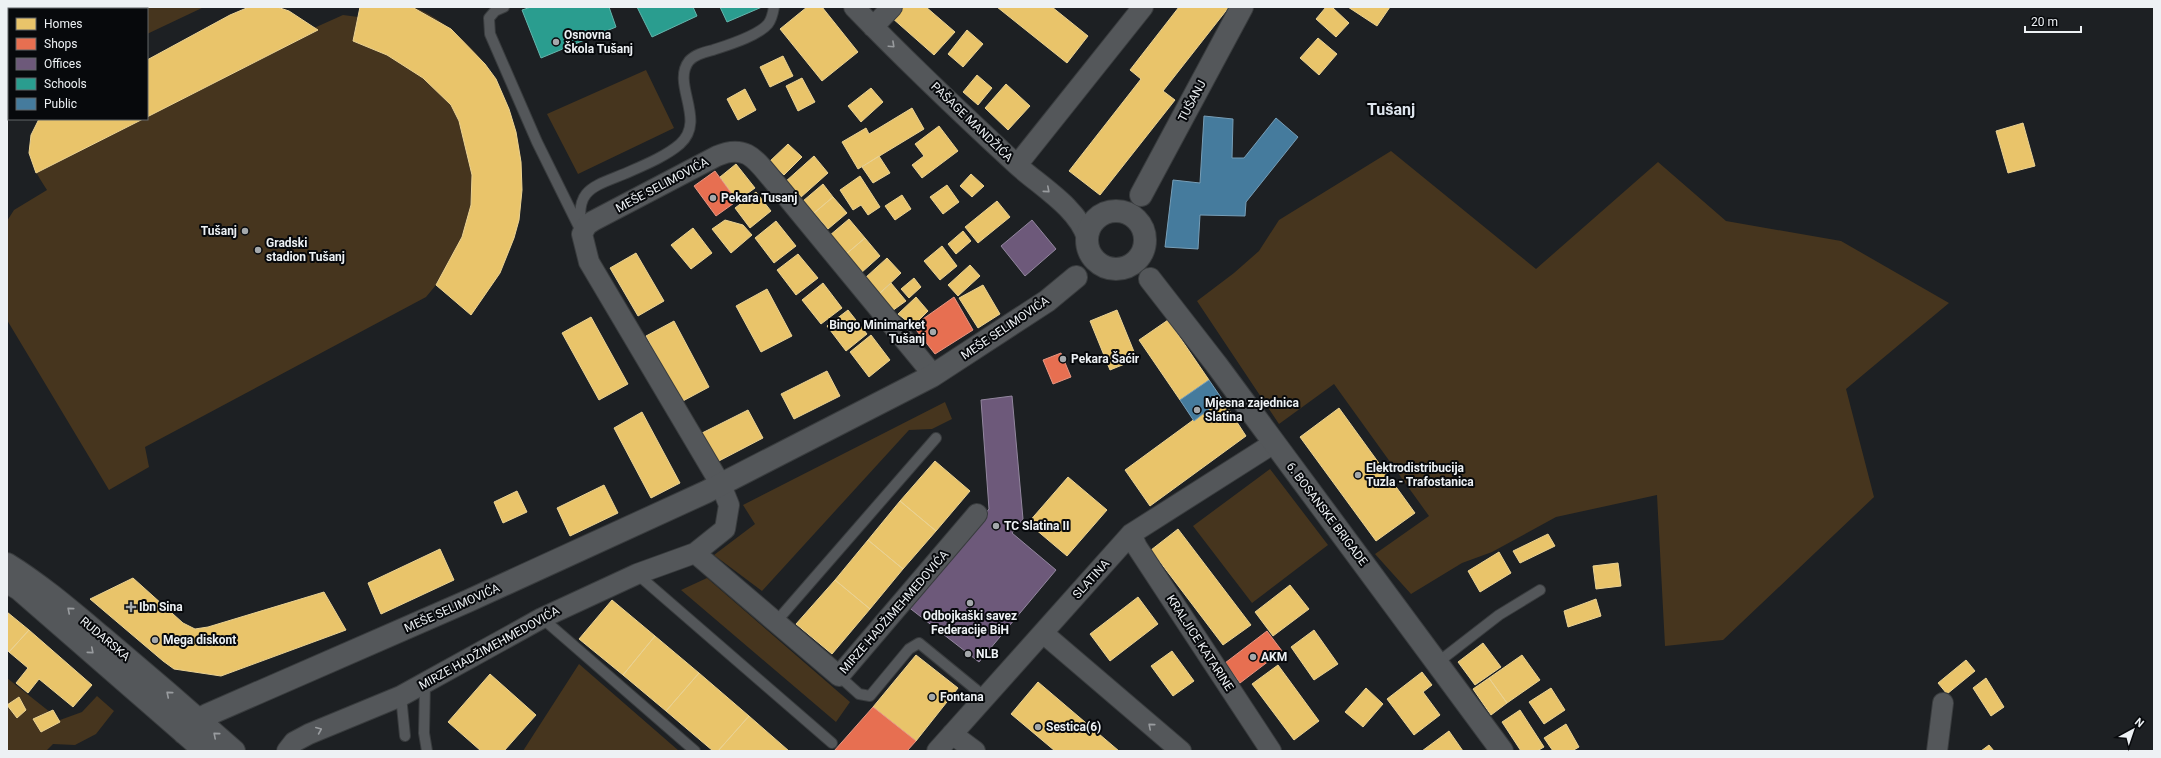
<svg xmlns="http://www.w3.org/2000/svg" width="2161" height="758" font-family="Roboto,sans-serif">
	<rect width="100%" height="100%" fill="#1d2023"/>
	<path fill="#46351e" d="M51,7H204L147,34V9H50Z
		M249,7C284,7 285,8 314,28L343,15L358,17L360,7C376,7 396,4 412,7C429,11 457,33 469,46C517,94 534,174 514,238C505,267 489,291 471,315L436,285L426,297L145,447L149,467L109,490L7,320V221L14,210L47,190C29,163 23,148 39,119H147V60L230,15Z
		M646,70L674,128L578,174L547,114Z
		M1391,151L1536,269L1658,162L1726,221L1841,241L1949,303L1846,389L1874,497L1723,640L1665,646L1657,495L1556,517L1492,552L1462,563L1411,594L1375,554L1429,516L1334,384L1279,424L1197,301L1234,273L1259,251L1279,220Z
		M945,402L952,419L932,429L909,430L762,591L714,555L755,524L743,505Z
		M1270,469L1328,545L1252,603L1193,526Z
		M707,578L850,702L836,722L681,590Z
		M579,664L679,751H523Z
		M7,678L60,720L82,712L97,696L114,711L96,734L75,745L53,744L46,751H7Z"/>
	<path fill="#e9c46a" stroke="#ead293" d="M7,7H15V9H9V22H7Z
		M249,7H277L289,11L318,30L147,117V60L230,15Z
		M360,7H412L451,29L485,64L496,79L509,109L516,132L521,162L522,190L519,220L514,238L500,273L471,315L436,285L462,237L471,205L472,175L459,121L451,105L423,78L387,55L353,41Z
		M807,7H822L858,52L822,81L780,29Z
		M901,7H926L955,32L934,55L891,17Z
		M997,7H1052L1088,36L1067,63Z
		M1179,7H1229L1163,91L1175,100L1100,195L1069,171L1141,79L1130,70Z
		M1326,7H1332L1349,23L1336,37L1316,19Z
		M1348,7H1390L1377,26Z
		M967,30L983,44L963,67L948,54Z
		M1318,38L1337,54L1319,75L1300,58Z
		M783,56L793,76L770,87L760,67Z
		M977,75L992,88L978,105L963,92Z
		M802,78L815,102L798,111L786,86Z
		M1006,84L1030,106L1008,130L985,108Z
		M871,88L883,102L861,122L848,106Z
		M745,89L756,110L738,120L727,99Z
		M912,108L924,129L858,169L842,142L866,128L869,134Z
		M39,119H143L36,173L29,153L31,135Z
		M2023,123L2035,166L2008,173L1996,131Z
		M939,126L958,151L922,178L912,165L924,156L915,144Z
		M788,144L802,157L784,175L769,162Z
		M814,156L828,173L800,198L785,182Z
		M879,156L890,173L873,183L862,167Z
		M736,164L755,188L737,201L720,177Z
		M971,174L984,186L972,197L960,186Z
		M860,176L880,207L868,215L861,205L853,210L840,190Z
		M823,184L833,197L814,213L803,201Z
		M947,185L959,202L943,214L930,197Z
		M756,192L771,211L750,228L735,208Z
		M902,195L911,209L895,220L885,206Z
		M833,197L847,213L828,229L814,213Z
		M997,201L1010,217L978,243L965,227Z
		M849,219L865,238L845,255L829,236Z
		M725,220L743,225L752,235L731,253L712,229Z
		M776,221L796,246L774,263L755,238Z
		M693,228L712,253L691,269L671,245Z
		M963,231L971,241L956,254L948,244Z
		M865,238L880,256L861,273L845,255Z
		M942,246L957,266L940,280L924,261Z
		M636,253L664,301L638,316L610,268Z
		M798,254L818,278L796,295L777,270Z
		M887,258L901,273L879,294L865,278Z
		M970,265L980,276L958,296L948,285Z
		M914,278L921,287L909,298L901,289Z
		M823,283L842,308L821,324L802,300Z
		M891,283L906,301L892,311L879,294Z
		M983,285L1000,314L978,328L959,298Z
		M767,289L792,336L761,352L736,306Z
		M916,297L928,311L913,326L898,314Z
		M848,310L867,334L846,351L827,326Z
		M1117,310L1137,359L1110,370L1090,321Z
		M591,317L628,384L599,400L562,333Z
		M1168,320L1209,380L1180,400L1139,340Z
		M674,321L709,387L681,402L646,336Z
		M871,335L890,360L869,377L850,352Z
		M827,371L840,396L794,419L781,394Z
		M1222,399L1246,436L1150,506L1125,470Z
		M1339,408L1415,513L1376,541L1300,437Z
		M748,410L763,438L715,463L700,434Z
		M642,412L680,483L651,498L614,428Z
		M935,461L970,491L936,531L900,501Z
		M1068,477L1107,510L1067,556L1028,523Z
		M604,485L618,513L570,536L557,508Z
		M517,491L527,512L503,523L494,502Z
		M900,501L936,531L903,569L868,540Z
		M1178,529L1251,625L1223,645L1151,550Z
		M1548,534L1555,546L1520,563L1513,551Z
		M868,540L903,569L870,609L835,580Z
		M440,549L454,580L381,614L368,583Z
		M1499,552L1511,573L1480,592L1468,571Z
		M1618,563L1621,586L1596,589L1593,566Z
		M133,578L183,623L195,629L208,627L324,592L346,630L221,676L174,669L163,661L90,599Z
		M835,580L870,609L832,654L796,624Z
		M1290,585L1309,609L1273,636L1255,612Z
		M1138,597L1158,624L1110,661L1090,634Z
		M1596,599L1601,616L1568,627L1564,611Z
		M612,600L655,636L623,675L579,639Z
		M7,612L29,630L9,652L7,649Z
		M29,630L92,685L73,707L39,679L28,693L16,683L28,668L9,652Z
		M1314,630L1338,664L1314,680L1291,647Z
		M655,636L699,673L666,711L623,675Z
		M1483,643L1501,667L1475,685L1458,662Z
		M1172,651L1194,681L1173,696L1151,666Z
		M916,655L958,688L916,741L873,707Z
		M1522,655L1540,680L1507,703L1489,678Z
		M1966,660L1975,671L1947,694L1938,683Z
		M1278,665L1319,721L1294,740L1252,684Z
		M1422,672L1432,685L1423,692L1440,715L1414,735L1387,699Z
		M699,673L749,716L718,751H713L666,711Z
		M490,674L536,715L504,751H481L448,722Z
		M1489,678L1507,703L1491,715L1473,689Z
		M1986,678L2004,707L1991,716L1973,688Z
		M1038,682L1119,751H1055L1011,714Z
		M1366,688L1383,704L1363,727L1345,712Z
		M1551,688L1565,710L1544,724L1529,702Z
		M19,697L26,710L17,718L7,705Z
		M53,710L60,722L41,732L33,719Z
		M1520,710L1544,747L1537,751H1521L1502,722Z
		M749,716L789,751H718Z
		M1566,724L1579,747L1572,751H1553L1544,738Z
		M1449,731L1463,751H1422Z
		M1989,745L1994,751H1981Z"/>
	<path fill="#e76f51" stroke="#e99682" d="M715,171L737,201L716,216L694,186Z
		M954,297L973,330L935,354L913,326Z
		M1061,353L1071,377L1053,384L1043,360Z
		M1267,631L1282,651L1240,683L1225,663Z
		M873,707L916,741L907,751H834Z"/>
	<path fill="#6d597a" stroke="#93879f" d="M1032,220L1056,249L1025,276L1001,246Z
		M1012,396L1023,519L1012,533L1056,570L979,662L907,606L989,509L981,400Z"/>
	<path fill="#2a9d8f" stroke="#64b6ad" d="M531,7H609L616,27L541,58L522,10Z
		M637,7H693L697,16L652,37Z
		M720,7H762L727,22Z"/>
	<path fill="#457b9d" stroke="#779eb7" d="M1204,116L1233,119L1232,158H1244L1276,118L1298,137L1246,202L1245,216L1200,215L1198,249L1165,247L1173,180L1200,183Z
		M1209,380L1222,399L1194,421L1180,400Z"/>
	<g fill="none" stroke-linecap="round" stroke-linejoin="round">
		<g stroke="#393c3e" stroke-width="12">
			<path id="lane" d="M504,7L495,11L489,18L490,34L537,142L579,227
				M20,9V7
				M582,231C574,190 592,187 624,174C642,166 665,157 680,144C707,120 671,84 689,61C695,54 705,52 713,50C728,45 758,36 768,24C772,19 773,13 774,7
				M637,574L832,743
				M542,618L695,751
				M775,623L936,438
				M1437,663L1499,615L1540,590
				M839,676L859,694L870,696L909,649L919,643L985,697
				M425,684L424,733L427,751
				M401,696L405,736"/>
		</g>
		<g stroke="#393c3e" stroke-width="22">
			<path id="street" d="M854,7C906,61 962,114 1017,165C1040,186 1078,208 1087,238
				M873,27L892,7
				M1017,165L1143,7
				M932,376L926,366L777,185C758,164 749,142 717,156L593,221L587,225L582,234L589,262L721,485L729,505L725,529L695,553L839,676L977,514
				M1131,534L1137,547L1271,751
				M1043,633L1181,751
				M952,734L975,751
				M287,751L294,742L309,734L401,696L542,618L637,574L695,553
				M937,751L1131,534L1274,443
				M1937,751L1943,703"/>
		</g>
		<g stroke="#393c3e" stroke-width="24">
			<path id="secondary" d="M1141,195L1242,7
				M1087 240a29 29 0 1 1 58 0a29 29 0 1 1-58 0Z
				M1150,279L1216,364L1502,751
				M7,564C41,585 71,611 102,637C146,674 190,712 234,751
				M9,583L19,589L205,751
				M184,733L207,715L468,601L706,492L932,376L1047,301L1076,277"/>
		</g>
		<use href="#lane" stroke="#54575a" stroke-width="10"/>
		<use href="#street" stroke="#54575a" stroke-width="20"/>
		<use href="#secondary" stroke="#54575a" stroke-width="22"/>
	</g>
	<defs><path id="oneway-chevron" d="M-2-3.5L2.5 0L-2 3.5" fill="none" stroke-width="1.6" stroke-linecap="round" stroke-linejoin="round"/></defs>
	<g stroke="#999c9f">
		<use href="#oneway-chevron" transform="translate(892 45) rotate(43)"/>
		<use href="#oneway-chevron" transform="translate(1047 190) rotate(41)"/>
		<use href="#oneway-chevron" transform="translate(70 610) rotate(-140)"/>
		<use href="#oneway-chevron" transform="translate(91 651) rotate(41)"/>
		<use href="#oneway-chevron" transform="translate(169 694) rotate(-140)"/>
		<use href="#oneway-chevron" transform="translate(1151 726) rotate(-139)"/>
		<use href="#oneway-chevron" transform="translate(319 730) rotate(-23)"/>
		<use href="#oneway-chevron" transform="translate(216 735) rotate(-139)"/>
	</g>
	<g fill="#a4a8ab" stroke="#07090c" stroke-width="1.5">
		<circle cx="556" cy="42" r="4"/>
		<circle cx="713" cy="198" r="4"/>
		<circle cx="245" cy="231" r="4"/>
		<circle cx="258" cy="250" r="4"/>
		<circle cx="933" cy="332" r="4"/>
		<circle cx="1063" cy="359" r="4"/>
		<circle cx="1197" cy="410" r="4"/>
		<circle cx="1358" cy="475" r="4"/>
		<circle cx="996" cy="526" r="4"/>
		<circle cx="970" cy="603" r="4"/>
		<path d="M129 601h4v4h4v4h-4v4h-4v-4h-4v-4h4z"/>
		<circle cx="155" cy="640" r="4"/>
		<circle cx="968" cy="654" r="4"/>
		<circle cx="1253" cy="657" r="4"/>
		<circle cx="932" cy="697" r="4"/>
		<circle cx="1038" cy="727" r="4"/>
	</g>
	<g text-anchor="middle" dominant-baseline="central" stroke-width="4" stroke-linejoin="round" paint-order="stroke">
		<g font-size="12" font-weight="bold" fill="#edf1f4" stroke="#07090c" text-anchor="start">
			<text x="564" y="35">Osnovna<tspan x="564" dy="14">Škola Tušanj</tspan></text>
			<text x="721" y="198">Pekara Tusanj</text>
			<text x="237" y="231" text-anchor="end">Tušanj</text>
			<text x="266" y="243">Gradski<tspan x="266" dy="14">stadion Tušanj</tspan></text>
			<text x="925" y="325" text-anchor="end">Bingo Minimarket<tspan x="925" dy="14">Tušanj</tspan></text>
			<text x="1071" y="359">Pekara Šaćir</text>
			<text x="1205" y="403">Mjesna zajednica<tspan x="1205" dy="14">Slatina</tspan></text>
			<text x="1366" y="468">Elektrodistribucija<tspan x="1366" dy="14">Tuzla - Trafostanica</tspan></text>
			<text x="1004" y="526">TC Slatina II</text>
			<text x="139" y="607">Ibn Sina</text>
			<text x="970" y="616" text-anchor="middle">Odbojkaški savez<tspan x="970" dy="14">Federacije BiH</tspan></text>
			<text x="163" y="640">Mega diskont</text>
			<text x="976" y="654">NLB</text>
			<text x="1261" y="657">AKM</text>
			<text x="940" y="697">Fontana</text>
			<text x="1046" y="727">Sestica(6)</text>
		</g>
		<g font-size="12" fill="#edf1f4" stroke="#07090c">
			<text transform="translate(1192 101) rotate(-62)">TUŠANJ</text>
			<text transform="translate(972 122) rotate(44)">PAŠAGE MANDŽIĆA</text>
			<text transform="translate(662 185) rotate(-28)">MEŠE SELIMOVIĆA</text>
			<text transform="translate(1005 328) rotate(-34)">MEŠE SELIMOVIĆA</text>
			<text transform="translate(1327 514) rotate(53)">6. BOSANSKE BRIGADE</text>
			<text transform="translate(1091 579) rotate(-48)">SLATINA</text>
			<text transform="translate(452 608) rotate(-24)">MEŠE SELIMOVIĆA</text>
			<text transform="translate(894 612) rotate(-49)">MIRZE HADŽIMEHMEDOVIĆA</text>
			<text transform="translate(105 639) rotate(40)">RUDARSKA</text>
			<text transform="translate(1200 643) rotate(57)">KRALJICE KATARINE</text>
			<text transform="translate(489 648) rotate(-29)">MIRZE HADŽIMEHMEDOVIĆA</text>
		</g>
		<g font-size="16" font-weight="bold" fill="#dde4ec" stroke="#07090c">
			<text x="1391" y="109">Tušanj</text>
		</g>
	</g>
	<rect width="2161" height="758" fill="none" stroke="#edf1f4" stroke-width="16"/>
	<rect x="8" y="8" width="140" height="112" fill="#07090c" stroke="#636669"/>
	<rect x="16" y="18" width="20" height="12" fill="#e9c46a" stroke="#636669"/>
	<text x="44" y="28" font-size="12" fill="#edf1f4">Homes</text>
	<rect x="16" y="38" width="20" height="12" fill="#e76f51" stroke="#636669"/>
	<text x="44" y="48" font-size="12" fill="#edf1f4">Shops</text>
	<rect x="16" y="58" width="20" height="12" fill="#6d597a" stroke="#636669"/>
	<text x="44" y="68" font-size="12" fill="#edf1f4">Offices</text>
	<rect x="16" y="78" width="20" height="12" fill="#2a9d8f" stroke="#636669"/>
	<text x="44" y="88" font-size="12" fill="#edf1f4">Schools</text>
	<rect x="16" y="98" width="20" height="12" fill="#457b9d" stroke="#636669"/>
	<text x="44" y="108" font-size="12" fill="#edf1f4">Public</text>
	<g transform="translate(2133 730) rotate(40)" stroke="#07090c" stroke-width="3" paint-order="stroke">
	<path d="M0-3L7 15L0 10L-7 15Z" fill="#edf1f4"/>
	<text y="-6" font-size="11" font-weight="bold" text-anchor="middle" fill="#edf1f4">N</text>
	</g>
	<path d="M2025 26v6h56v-6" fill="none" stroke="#edf1f4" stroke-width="2"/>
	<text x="2031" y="26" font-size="12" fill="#edf1f4" stroke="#07090c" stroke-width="3" paint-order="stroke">20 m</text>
</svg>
